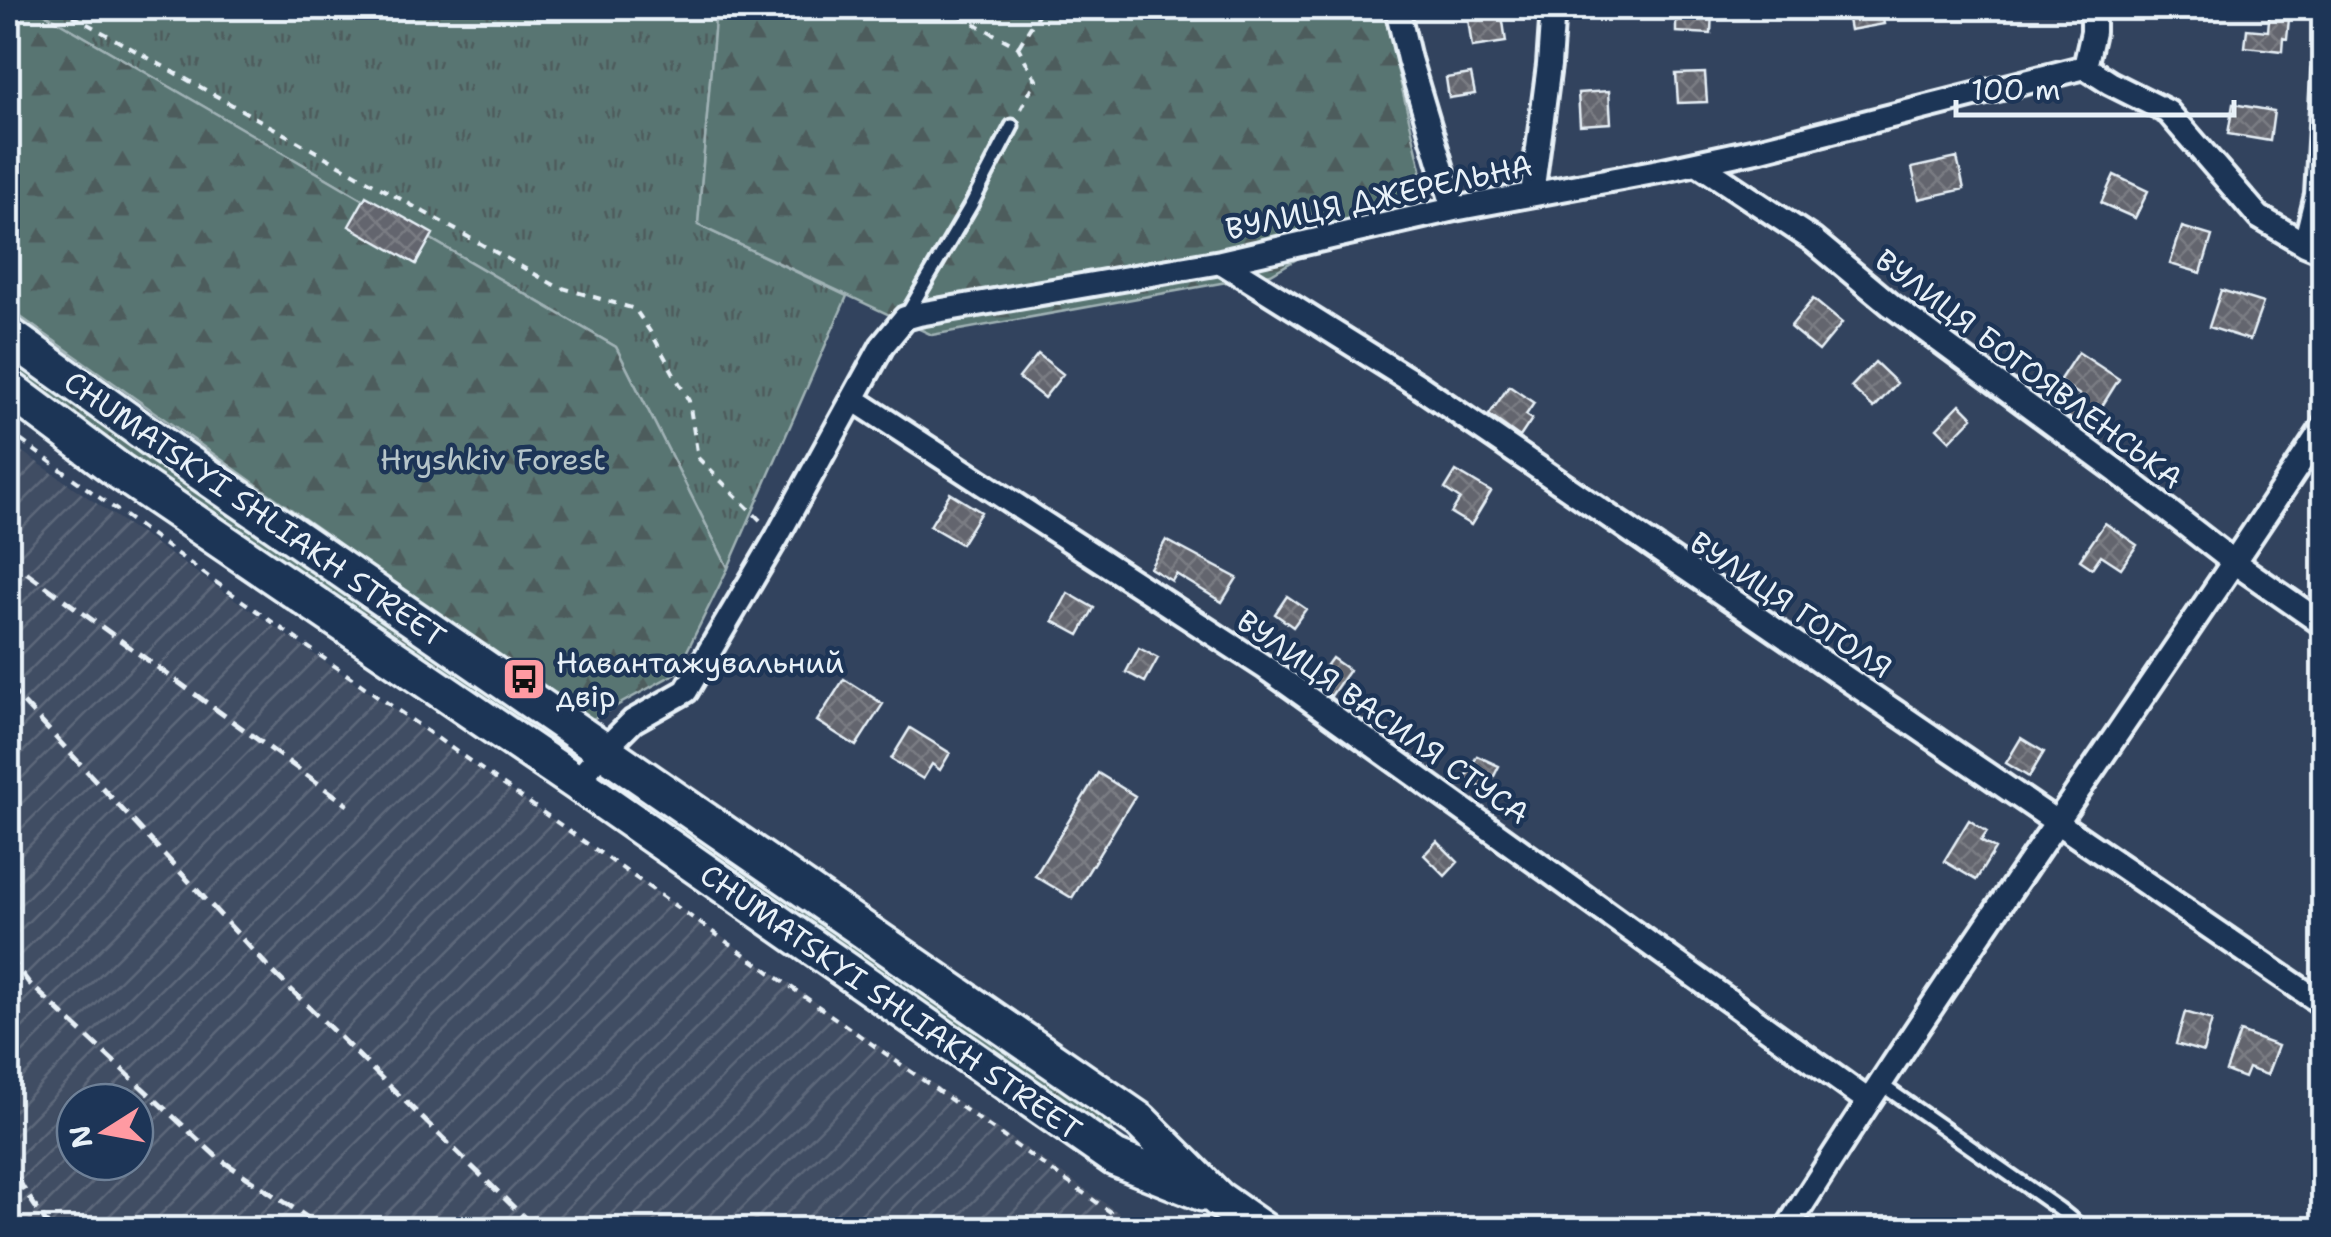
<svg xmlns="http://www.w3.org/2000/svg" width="2331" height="1237" font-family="'Shantell Sans',sans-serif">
	<defs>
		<pattern id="industrial-furrows" width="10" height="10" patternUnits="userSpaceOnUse" patternTransform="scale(2.5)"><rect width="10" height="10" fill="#414d63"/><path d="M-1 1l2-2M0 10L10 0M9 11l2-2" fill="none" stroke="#5c677a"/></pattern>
		<pattern id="grass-tufts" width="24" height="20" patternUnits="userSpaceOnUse" patternTransform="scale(2.5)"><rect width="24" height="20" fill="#587472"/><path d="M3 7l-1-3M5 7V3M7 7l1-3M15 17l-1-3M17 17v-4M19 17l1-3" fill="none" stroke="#4e5c5c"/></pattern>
		<pattern id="forest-firs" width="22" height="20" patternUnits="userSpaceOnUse" patternTransform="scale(2.5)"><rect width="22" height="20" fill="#587472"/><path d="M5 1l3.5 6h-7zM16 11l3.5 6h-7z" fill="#4e5c5c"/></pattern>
		<pattern id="building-cross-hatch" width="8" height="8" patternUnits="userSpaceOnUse" patternTransform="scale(2.5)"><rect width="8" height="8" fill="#64656e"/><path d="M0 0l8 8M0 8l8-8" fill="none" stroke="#7a7c83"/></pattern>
	</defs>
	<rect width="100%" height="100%" fill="#32435e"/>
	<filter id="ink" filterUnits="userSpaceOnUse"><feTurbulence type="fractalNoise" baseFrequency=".01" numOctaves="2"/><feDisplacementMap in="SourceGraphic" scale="20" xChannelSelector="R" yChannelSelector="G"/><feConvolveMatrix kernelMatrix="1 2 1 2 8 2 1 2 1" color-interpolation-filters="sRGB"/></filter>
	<g filter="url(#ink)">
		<path fill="url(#industrial-furrows)" fill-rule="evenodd" d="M8,442L755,960L1142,1229H8ZM75,1102H135V1162H75Z"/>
		<path fill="url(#grass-tufts)" stroke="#a0b2b5" stroke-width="2.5" d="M35,8H716L698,225L847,296L728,568L616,347Z
			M8,348L582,752L572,766L86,426L8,369Z
			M630,786L1117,1119L1107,1133L620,800Z"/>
		<path fill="url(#forest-firs)" stroke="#a0b2b5" stroke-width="2.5" d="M8,8H35L616,347L728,568L676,673L589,721L8,308Z
			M716,8H1383L1421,169L1409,193L1271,274L932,335L698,225Z"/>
		<path fill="url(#building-cross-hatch)" stroke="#e8f1f8" stroke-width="2.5" d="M1501,8L1506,42L1472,47L1467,12Z
			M1676,8H1712L1711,34L1676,32Z
			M1846,8H1881L1884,24L1850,30Z
			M2270,8H2290L2287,39L2283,38L2282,51L2245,47L2247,29L2268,31Z
			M1705,73L1707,102L1678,103L1676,74Z
			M1471,74L1475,94L1449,98L1446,78Z
			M1609,91L1611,123L1580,125L1578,93Z
			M2233,104L2274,111L2270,141L2228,134Z
			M1957,158L1964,189L1919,199L1912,168Z
			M2114,175L2148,191L2135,218L2101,203Z
			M366,196L433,234L416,264L349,226Z
			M2182,227L2212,236L2201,273L2170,264Z
			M2221,290L2263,303L2250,340L2209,327Z
			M1813,299L1842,323L1819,351L1790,327Z
			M2078,352L2119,379L2087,430L2067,416L2080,395L2059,381Z
			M1038,354L1063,374L1044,398L1019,378Z
			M1875,362L1897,383L1874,408L1851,387Z
			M1509,386L1534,403L1526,415L1532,419L1520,437L1489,415Z
			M1960,404L1973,417L1950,441L1937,428Z
			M1456,471L1491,492L1471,525L1451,513L1460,499L1445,489Z
			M950,493L981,512L961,544L930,526Z
			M2105,523L2137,545L2121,568L2101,555L2092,568L2080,560Z
			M1166,540L1237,578L1222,602L1176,574L1172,581L1150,568Z
			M1068,593L1094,608L1079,635L1053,621Z
			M1287,596L1306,609L1293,627L1275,614Z
			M1139,648L1158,658L1145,682L1126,672Z
			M1332,658L1349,670L1331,696L1313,684Z
			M844,679L883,704L856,746L817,721Z
			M910,728L950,753L940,770L932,764L923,779L891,759Z
			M2021,738L2044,752L2029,777L2006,763Z
			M1477,756L1499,766L1487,790L1465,779Z
			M1098,773L1135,796L1072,898L1035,876Z
			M1969,820L1987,832L1981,841L1995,849L1976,880L1944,861Z
			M1437,841L1458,862L1445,876L1424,855Z
			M2185,1012L2212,1020L2203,1052L2176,1044Z
			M2240,1032L2278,1046L2267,1075L2248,1068L2244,1078L2226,1071Z"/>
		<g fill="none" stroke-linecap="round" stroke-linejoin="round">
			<g stroke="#e8f1f8" stroke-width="19">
				<path id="service" d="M907,314L971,205L1012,126
					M1879,1083L2059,1209L2085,1230"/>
			</g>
			<g stroke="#e8f1f8" stroke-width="30">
				<path id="minor" d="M1397,8L1409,59L1454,209
					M2085,67L2093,32V8
					M1697,163L1813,240L1891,305L2118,472L2235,563L2324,625
					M1532,194L1549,65L1553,8
					M2305,244L2317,195L2324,72
					M1221,262L1416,384L2324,1005
					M853,399L1266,668L1867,1100
					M576,782L603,751L633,721L686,691L777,537L882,346L905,318L919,314L1221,262L1454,209L1659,171L1761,149L2085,67L2110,83L2168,112L2259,217L2305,244L2324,252
					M1786,1230C1958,957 2148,696 2324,426"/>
			</g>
			<g stroke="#e8f1f8" stroke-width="42">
				<path id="primary" d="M8,335L163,446L1140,1121L1218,1199L1262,1230
					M8,388L119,471L576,782L1115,1158L1203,1193"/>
			</g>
			<path stroke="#e8f1f8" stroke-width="4" stroke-dasharray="8 8" stroke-linecap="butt" d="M59,8L556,286L635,309L653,336L689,401L698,458L761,521
				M946,8L1018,47L1036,80L1019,113
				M1019,46L1042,8
				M8,431L224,588L1136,1230"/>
			<use href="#service" stroke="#1d3557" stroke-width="11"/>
			<use href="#minor" stroke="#1d3557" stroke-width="22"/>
			<use href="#primary" stroke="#1d3557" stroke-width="35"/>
			<path stroke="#e8f1f8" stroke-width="5" stroke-dasharray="15 8" stroke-linecap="butt" d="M8,559L348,805
				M8,686L272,971L537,1230
				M8,955L29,983L218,1158L326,1230
				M8,1157L23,1188L51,1230"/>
		</g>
	</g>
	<defs>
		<g id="bus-square" transform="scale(2.25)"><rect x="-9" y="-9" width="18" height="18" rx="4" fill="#ff9aa2" stroke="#1d3557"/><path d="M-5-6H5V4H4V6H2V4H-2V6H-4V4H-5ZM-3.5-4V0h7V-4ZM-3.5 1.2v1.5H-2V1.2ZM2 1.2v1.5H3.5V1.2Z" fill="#111"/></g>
	</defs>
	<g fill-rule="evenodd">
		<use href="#bus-square" x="524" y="679"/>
	</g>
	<g text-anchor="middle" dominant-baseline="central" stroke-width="9" stroke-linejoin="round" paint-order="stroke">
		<g font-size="30" fill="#e8f1f8" stroke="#1d3557">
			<text transform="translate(1379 197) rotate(-12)">ВУЛИЦЯ ДЖЕРЕЛЬНА</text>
			<text transform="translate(2029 369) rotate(37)">ВУЛИЦЯ БОГОЯВЛЕНСЬКА</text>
			<text transform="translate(255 509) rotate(35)">CHUMATSKYI SHLIAKH STREET</text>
			<text transform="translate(1791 605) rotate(34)">ВУЛИЦЯ ГОГОЛЯ</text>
			<text transform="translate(1383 717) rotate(35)">ВУЛИЦЯ ВАСИЛЯ СТУСА</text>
			<text transform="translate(891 1002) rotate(35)">CHUMATSKYI SHLIAKH STREET</text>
		</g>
		<g font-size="30" fill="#b6c5c9" stroke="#1d3557">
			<text x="493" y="459">Hryshkiv Forest</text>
		</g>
		<g font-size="30" fill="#e8f1f8" stroke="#1d3557" text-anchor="start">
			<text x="556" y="662">Навантажувальний<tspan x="556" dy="34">двір</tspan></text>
		</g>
	</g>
	<rect width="2331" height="1237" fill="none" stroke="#1d3557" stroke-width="40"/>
	<rect x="20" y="20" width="2291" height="1197" fill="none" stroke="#e8f1f8" stroke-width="4" filter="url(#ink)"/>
	<g transform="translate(105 1132) rotate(259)"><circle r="48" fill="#1d3557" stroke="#6e8097" stroke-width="2.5"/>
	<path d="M0-8L18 38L0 25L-18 38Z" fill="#ff9aa2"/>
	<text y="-15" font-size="28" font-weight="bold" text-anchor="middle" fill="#e8f1f8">N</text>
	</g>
	<path d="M1956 100v15h278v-15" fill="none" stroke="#e8f1f8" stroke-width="5"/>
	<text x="1971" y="100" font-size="30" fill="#e8f1f8" stroke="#1d3557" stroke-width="8" paint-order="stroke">100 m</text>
</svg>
